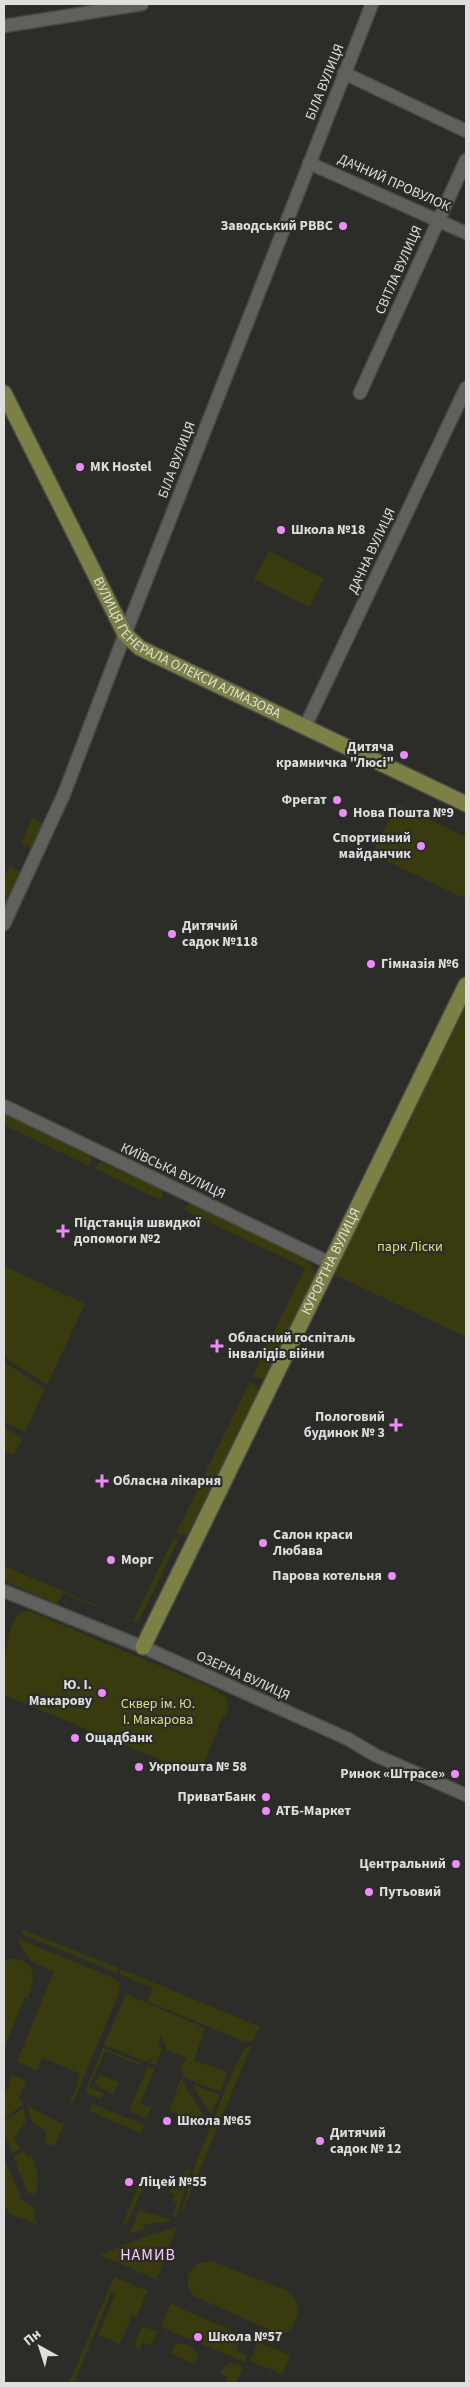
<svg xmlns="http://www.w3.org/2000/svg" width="470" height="2387" font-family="'Source Sans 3',sans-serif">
	<rect width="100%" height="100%" fill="#2c2c29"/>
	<path fill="#393b0f" d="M269,551L324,579L309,607L254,579Z
		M397,804L466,837V899L372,854Z
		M33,817L43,824L32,847L21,843Z
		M10,865L20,872L4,907V878Z
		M466,1002V1337L333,1274Z
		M4,1112L89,1154L92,1159L89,1166L4,1125Z
		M100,1162L161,1189L163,1194L160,1200L94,1168Z
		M192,1203L305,1259L314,1268L315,1279L269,1374L262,1379L252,1377L305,1268L184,1210L186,1206Z
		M4,1266L85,1304L47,1385L8,1360L4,1349Z
		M6,1363L45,1389L25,1432L4,1422V1366Z
		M250,1382L257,1388L258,1396L191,1532L185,1535L176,1533Z
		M4,1428L23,1438L14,1455L4,1451Z
		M174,1537L178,1541L140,1619L136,1623L63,1593L57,1604L4,1581V1566L133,1621Z
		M23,1611H29L210,1687L225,1696C230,1703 228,1708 226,1715H223L199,1776L4,1695C4,1676 4,1621 23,1611Z
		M19,1928L118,1968L116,1973L24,1935Z
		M17,1938L113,1978L120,1983L119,1993L73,2103L70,2102L80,2077L79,2073L42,2058L37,2071L17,2061L54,1972C44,1967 33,1964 26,1955C22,1950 21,1943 17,1938Z
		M12,1958C38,1962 35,1979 28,1998L25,1997L4,2049V1961Z
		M121,1969L260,2027L254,2040L245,2042L147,2001L153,1988L119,1974Z
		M126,1994L205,2028L194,2060L227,2072L220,2092L184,2077L180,2068L187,2058L167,2050L161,2036L164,2029L158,2043L162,2050L156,2065L150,2063L154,2054L148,2062L104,2045Z
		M252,2044L179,2220L195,2165L233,2071L242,2052Z
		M103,2048L141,2063L139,2065L105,2051L89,2087L105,2094L100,2099L88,2094L86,2089Z
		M148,2066L155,2069L140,2104L151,2108L146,2118L129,2111Z
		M12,2074L26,2081L18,2099L25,2103L4,2118V2096Z
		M100,2075L118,2082L114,2094L96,2086L95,2082Z
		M181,2079L205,2118L210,2121L208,2127L169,2110Z
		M192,2084L220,2095L211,2115Z
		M93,2104L144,2125L141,2133L89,2111Z
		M27,2105L63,2125L55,2146L46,2143V2131L32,2122Z
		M24,2108L26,2122L14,2137L20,2149L12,2153L4,2132V2120Z
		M23,2151L28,2156H32C37,2167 40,2182 35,2194L28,2193L14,2159V2156Z
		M6,2162L21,2197L19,2198L33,2207L37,2224L9,2214L4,2204V2163Z
		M191,2169L176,2218L172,2216L177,2203L172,2200L174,2195L169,2192L172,2188L181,2191L183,2189V2186L180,2183L185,2170Z
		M144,2172L149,2174L127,2224L123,2223Z
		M139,2210L172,2220L163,2224L158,2222L145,2225L143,2230L130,2233Z
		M177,2227L156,2279L100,2255L141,2238Z
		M211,2261L286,2290L293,2295L299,2310L292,2329L285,2333L272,2331L194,2296L188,2286V2274L199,2263Z
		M114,2277L148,2291L136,2317L132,2316L120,2344L98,2335L115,2295L111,2293L74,2383H69Z
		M171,2304L242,2335L236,2351L247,2356L245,2362L163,2328L162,2323Z
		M142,2326L157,2332L151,2345L143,2342L139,2351L134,2345Z
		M258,2342L290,2355L282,2374L250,2361Z
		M177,2343C186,2344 194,2346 198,2355L195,2364L170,2353Z
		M231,2363L243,2367L236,2383H226L228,2377L219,2373L226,2365Z"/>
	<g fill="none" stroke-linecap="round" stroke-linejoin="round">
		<g stroke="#494a46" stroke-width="15">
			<path id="minor" d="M4,26L142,4
				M344,73L466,131
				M309,163L466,233
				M360,393L466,160
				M305,727L466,388
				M4,924L64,794L125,634L372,4
				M4,1106L330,1263
				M4,1591L143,1647L348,1739L375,1755L466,1795"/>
		</g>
		<g stroke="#494a46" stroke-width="18">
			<g id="major">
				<path id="s1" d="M4,393L125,634L140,648L466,804"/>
				<path id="s2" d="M143,1647L466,985"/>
			</g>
		</g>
		<use href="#minor" stroke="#60615d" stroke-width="12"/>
		<use href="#major" stroke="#7c8045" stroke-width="15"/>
	</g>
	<g fill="#ed8cf9" stroke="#2c2c29" stroke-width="2">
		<circle cx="343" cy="226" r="5"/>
		<circle cx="80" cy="467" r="5"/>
		<circle cx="281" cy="530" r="5"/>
		<circle cx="404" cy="755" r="5"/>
		<circle cx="337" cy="800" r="5"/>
		<circle cx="343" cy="813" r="5"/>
		<circle cx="421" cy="846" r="5"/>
		<circle cx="172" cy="934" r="5"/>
		<circle cx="371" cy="964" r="5"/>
		<path d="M60.5 1223.5h5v5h5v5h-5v5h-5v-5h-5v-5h5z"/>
		<path d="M214.5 1338.5h5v5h5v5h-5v5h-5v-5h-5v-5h5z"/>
		<path d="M393.5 1417.5h5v5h5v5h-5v5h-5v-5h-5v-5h5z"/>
		<path d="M99.5 1473.5h5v5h5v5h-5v5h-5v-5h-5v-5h5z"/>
		<circle cx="263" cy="1543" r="5"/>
		<circle cx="111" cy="1560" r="5"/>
		<circle cx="392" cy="1576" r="5"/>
		<circle cx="102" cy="1693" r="5"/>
		<circle cx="75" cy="1738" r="5"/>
		<circle cx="139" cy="1767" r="5"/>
		<circle cx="455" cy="1774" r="5"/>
		<circle cx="266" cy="1797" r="5"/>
		<circle cx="266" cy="1811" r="5"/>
		<circle cx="456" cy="1864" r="5"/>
		<circle cx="369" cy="1892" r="5"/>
		<circle cx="167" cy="2121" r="5"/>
		<circle cx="320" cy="2141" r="5"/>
		<circle cx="129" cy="2182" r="5"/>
		<circle cx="198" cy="2337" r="5"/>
	</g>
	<g text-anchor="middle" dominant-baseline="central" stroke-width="4.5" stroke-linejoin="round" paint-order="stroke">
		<g font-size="14" fill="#dedfdc" stroke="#2c2c29">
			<text transform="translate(325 82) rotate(-68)">БІЛА ВУЛИЦЯ</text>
			<text transform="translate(394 183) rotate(24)">ДАЧНИЙ ПРОВУЛОК</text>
			<text transform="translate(399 270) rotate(-66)">СВІТЛА ВУЛИЦЯ</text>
			<text transform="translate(177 460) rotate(-69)">БІЛА ВУЛИЦЯ</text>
			<text transform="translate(372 551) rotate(-65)">ДАЧНА ВУЛИЦЯ</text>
			<text stroke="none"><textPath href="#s1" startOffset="326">ВУЛИЦЯ ГЕНЕРАЛА ОЛЕКСИ АЛМАЗОВА</textPath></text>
			<text transform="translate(173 1171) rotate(25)">КИЇВСЬКА ВУЛИЦЯ</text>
			<text stroke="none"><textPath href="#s2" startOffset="429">КУРОРТНА ВУЛИЦЯ</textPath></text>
			<text transform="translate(243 1676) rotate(24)">ОЗЕРНА ВУЛИЦЯ</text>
		</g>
		<g font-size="14" font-weight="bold" fill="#dedfdc" stroke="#2c2c29" text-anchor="start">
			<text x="333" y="226" text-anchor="end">Заводський РВВС</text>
			<text x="90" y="467">MK Hostel</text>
			<text x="291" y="530">Школа №18</text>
			<text x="394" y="747" text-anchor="end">Дитяча<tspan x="394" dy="16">крамничка "Люсі"</tspan></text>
			<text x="327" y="800" text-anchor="end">Фрегат</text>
			<text x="353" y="813">Нова Пошта №9</text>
			<text x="411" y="838" text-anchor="end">Спортивний<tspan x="411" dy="16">майданчик</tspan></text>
			<text x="182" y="926">Дитячий<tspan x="182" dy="16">садок №118</tspan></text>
			<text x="381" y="964">Гімназія №6</text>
			<text x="74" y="1223">Підстанція швидкої<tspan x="74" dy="16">допомоги №2</tspan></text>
			<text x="228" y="1338">Обласний госпіталь<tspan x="228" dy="16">інвалідів війни</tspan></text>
			<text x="385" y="1417" text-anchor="end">Пологовий<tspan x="385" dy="16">будинок № 3</tspan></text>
			<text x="113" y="1481">Обласна лікарня</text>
			<text x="273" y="1535">Салон краси<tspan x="273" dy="16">Любава</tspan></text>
			<text x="121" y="1560">Морг</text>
			<text x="382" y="1576" text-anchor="end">Парова котельня</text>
			<text x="92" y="1685" text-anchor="end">Ю. І.<tspan x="92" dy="16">Макарову</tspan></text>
			<text x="85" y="1738">Ощадбанк</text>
			<text x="149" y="1767">Укрпошта № 58</text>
			<text x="445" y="1774" text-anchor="end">Ринок «Штрасе»</text>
			<text x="256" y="1797" text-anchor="end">ПриватБанк</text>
			<text x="276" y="1811">АТБ-Маркет</text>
			<text x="446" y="1864" text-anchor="end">Центральний</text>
			<text x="379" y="1892">Путьовий</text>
			<text x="177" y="2121">Школа №65</text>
			<text x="330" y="2133">Дитячий<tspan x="330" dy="16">садок № 12</tspan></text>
			<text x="139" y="2182">Ліцей №55</text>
			<text x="208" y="2337">Школа №57</text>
		</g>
		<g font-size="14" fill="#d8e182" stroke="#2c2c29">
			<text x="410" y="1247">парк Ліски</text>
			<text x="158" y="1704">Сквер ім. Ю.<tspan x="158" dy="16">І. Макарова</tspan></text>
		</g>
		<g font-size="16" letter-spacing="1" fill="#f8ccfd" stroke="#2c2c29">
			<text x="148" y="2255">НАМИВ</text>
		</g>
	</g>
	<rect width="470" height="2387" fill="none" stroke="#dedfdc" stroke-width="10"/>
	<g transform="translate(40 2347) rotate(321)" stroke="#2c2c29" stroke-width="4" paint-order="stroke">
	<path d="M0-4L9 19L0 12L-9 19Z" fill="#dedfdc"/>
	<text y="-8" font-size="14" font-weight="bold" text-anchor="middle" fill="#dedfdc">Пн</text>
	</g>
</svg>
